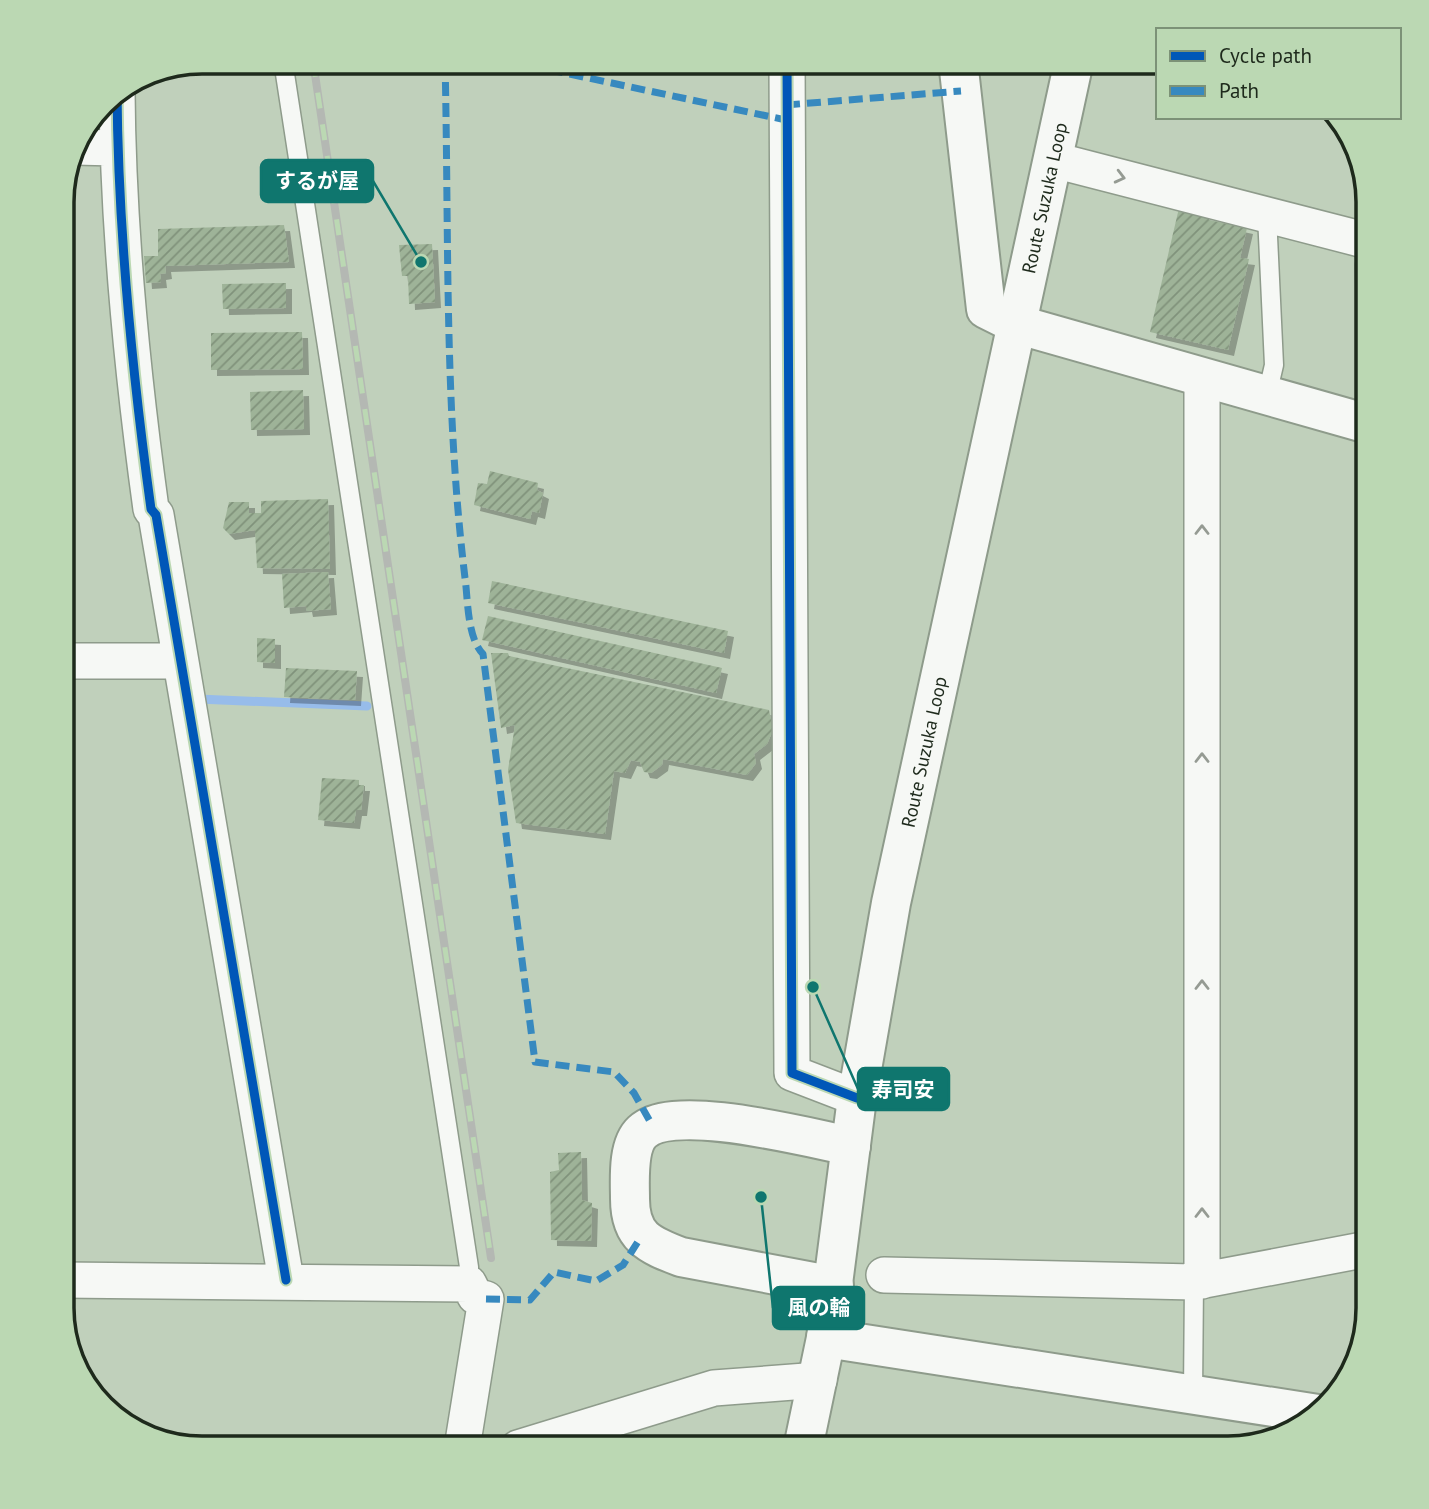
<svg xmlns="http://www.w3.org/2000/svg" width="1429" height="1509" font-family="'PT Sans','Noto Sans JP',sans-serif">
	<defs>
		<pattern id="building-hatch" width="6" height="6" patternUnits="userSpaceOnUse" patternTransform="scale(1.75)"><rect width="6" height="6" fill="#9eb398"/><path d="M-1 1l2-2M0 6l6-6M5 7l2-2" fill="none" stroke="#80927b"/></pattern>
		<filter id="shadow"><feDropShadow dx="6" dy="6" stdDeviation="0" flood-color="#0004"/></filter>
	</defs>
	<rect width="100%" height="100%" fill="#c0d0bb"/>
	<g fill="none" stroke-linecap="round" stroke-linejoin="round">
		<path stroke="#97bcea" stroke-width="9" d="M198,699L367,706"/>
	</g>
	<path fill="url(#building-hatch)" filter="url(#shadow)" d="M1179,208L1210,216L1209,220L1247,228L1240,258L1249,259L1228,350L1150,332Z
		M284,225L289,262L165,266L166,273L160,274L161,282L146,283L144,256H158V229Z
		M432,244L435,302L409,304L408,276H402L399,245Z
		M286,283V308L223,309L222,284Z
		M302,332L303,369L211,370V333Z
		M303,390L304,429L251,430L250,392Z
		M490,471L538,483L537,490L543,493L539,513L532,511L530,519L474,505L478,483L487,484Z
		M328,499L330,569L257,568L255,530L229,534L223,528L229,502H249V513H261V501Z
		M328,572L331,609L307,611L306,606L284,608L282,574Z
		M492,581L728,631L724,653L488,603Z
		M488,616L722,668L716,693L482,640Z
		M257,638L275,639V663L257,662Z
		M491,653H508L509,656L769,710L773,730L767,744L754,754L756,763L747,775L663,759L662,765L651,773L644,772L640,762L631,760L625,773L614,771L605,834L516,823L508,770L515,725L501,728Z
		M286,668L357,671L355,700L284,697Z
		M322,778L359,780V785H364L361,810H356L354,823L318,820Z
		M581,1152L582,1200L592,1203L591,1241L551,1240L550,1172L559,1170L558,1153Z"/>
	<g fill="none" stroke-linecap="round" stroke-linejoin="round">
		<g stroke="#8e9b8b" stroke-width="21">
			<path id="service" d="M283,61L469,1267V1284
				M1267,215L1274,365L1267,395
				M1368,249L1365,265L1368,393
				M1193,1393L1194,1282"/>
		</g>
		<g stroke="#8e9b8b" stroke-width="38">
			<path id="minor" d="M787,61L792,1073L857,1098
				M117,91C118,231 132,371 151,509L156,515L286,1280
				M74,147L117,148
				M1054,160L1368,241
				M61,661H180
				M884,1275L1194,1282L1368,1249
				M61,1280L469,1284L475,1296L486,1299L462,1448
				M1202,1281V377
				M518,1448L714,1388L819,1380"/>
		</g>
		<g stroke="#8e9b8b" stroke-width="42">
			<path id="tertiary" d="M958,61L986,309L1016,324L1368,424
				M834,1286L681,1257C649,1245 630,1237 630,1199C630,1181 627,1146 642,1132C674,1102 808,1138 851,1146
				M826,1338L1318,1414"/>
		</g>
		<g stroke="#8e9b8b" stroke-width="42">
			<g id="primary">
				<path id="s1" d="M803,1448L826,1338L857,1098L891,903L1074,61"/>
			</g>
		</g>
		<use href="#service" stroke="#f6f8f5" stroke-width="18"/>
		<use href="#minor" stroke="#f6f8f5" stroke-width="35"/>
		<use href="#tertiary" stroke="#f6f8f5" stroke-width="38"/>
		<use href="#primary" stroke="#f6f8f5" stroke-width="38"/>
		<g stroke="#b4b8b3" stroke-width="8">
			<path id="rail" d="M313,61L491,1258"/>
		</g>
		<use href="#rail" stroke="#bbd8b3" stroke-width="5" stroke-dasharray="16" stroke-linecap="butt"/>
		<path stroke="#3789bf" stroke-width="7" stroke-dasharray="14 7" stroke-linecap="butt" d="M445,61C449,234 444,406 465,578C468,599 467,638 483,654L535,1062L614,1072L634,1093L652,1125
			M508,61L786,120
			M786,105L961,91
			M486,1299L530,1300L554,1272L596,1281L623,1265L641,1237"/>
		<g stroke="#bbd8b3" stroke-width="13">
			<path id="cycleway" d="M787,61L792,1073L857,1098
				M117,91C118,231 132,371 151,509L156,515L286,1280"/>
		</g>
		<use href="#cycleway" stroke="#0057b8" stroke-width="9"/>
	</g>
	<defs><path id="oneway-chevron" d="M-2-3.5L2.5 0L-2 3.5" fill="none" stroke-width="1.6" stroke-linecap="round" stroke-linejoin="round" transform="scale(1.75)"/></defs>
	<g stroke="#959b93">
		<use href="#oneway-chevron" transform="translate(1120 177) rotate(14)"/>
		<use href="#oneway-chevron" transform="translate(1202 530) rotate(-90)"/>
		<use href="#oneway-chevron" transform="translate(1202 758) rotate(-90)"/>
		<use href="#oneway-chevron" transform="translate(1202 985) rotate(-90)"/>
		<use href="#oneway-chevron" transform="translate(1202 1213) rotate(-90)"/>
	</g>
	<g text-anchor="middle" dominant-baseline="central" stroke-width="5" stroke-linejoin="round" paint-order="stroke">
		<g font-size="19" fill="#1e2a1c" stroke="#bbd8b3">
			<text stroke="none"><textPath href="#s1" startOffset="1274">Route Suzuka Loop</textPath></text>
			<text stroke="none"><textPath href="#s1" startOffset="707">Route Suzuka Loop</textPath></text>
		</g>
	</g>
	<path d="M0 0H1429V1509H0ZM202 74H1228A128 128 0 0 1 1356 202V1308A128 128 0 0 1 1228 1436H202A128 128 0 0 1 74 1308V202A128 128 0 0 1 202 74Z" fill="#bbd8b3" fill-rule="evenodd"/>
	<path fill="none" stroke="#1e2a1c" stroke-width="3.5" d="M202 74H1228A128 128 0 0 1 1356 202V1308A128 128 0 0 1 1228 1436H202A128 128 0 0 1 74 1308V202A128 128 0 0 1 202 74Z"/>
	<path fill="none" stroke="#0f766e" stroke-width="2.5" d="M421 262L373 181M813 987L858 1089M761 1197L773 1308"/>
	<g fill="#0f766e" stroke="#bbd8b3" stroke-width="2.5">
		<circle cx="421" cy="262" r="7"/>
		<circle cx="813" cy="987" r="7"/>
		<circle cx="761" cy="1197" r="7"/>
	</g>
	<g fill="#0f766e" stroke="#0f766e" stroke-width="2.5">
		<rect x="261" y="160" width="112" height="42" rx="7"/>
		<rect x="858" y="1068" width="91" height="42" rx="7"/>
		<rect x="773" y="1287" width="91" height="42" rx="7"/>
	</g>
	<g font-size="21" text-anchor="middle" font-weight="bold" fill="#fff">
		<text x="317" y="188">するが屋</text>
		<text x="903" y="1097">寿司安</text>
		<text x="819" y="1315">風の輪</text>
	</g>
	<rect x="1156" y="28" width="245" height="91" fill="#bbd8b3" stroke="#7c9277" stroke-width="2"/>
	<rect x="1170" y="51" width="35" height="10" fill="#0057b8" stroke="#7c9277" stroke-width="2"/>
	<text x="1219" y="63" font-size="21" fill="#1e2a1c">Cycle path</text>
	<rect x="1170" y="86" width="35" height="10" fill="#3789bf" stroke="#7c9277" stroke-width="2"/>
	<text x="1219" y="98" font-size="21" fill="#1e2a1c">Path</text>
</svg>
